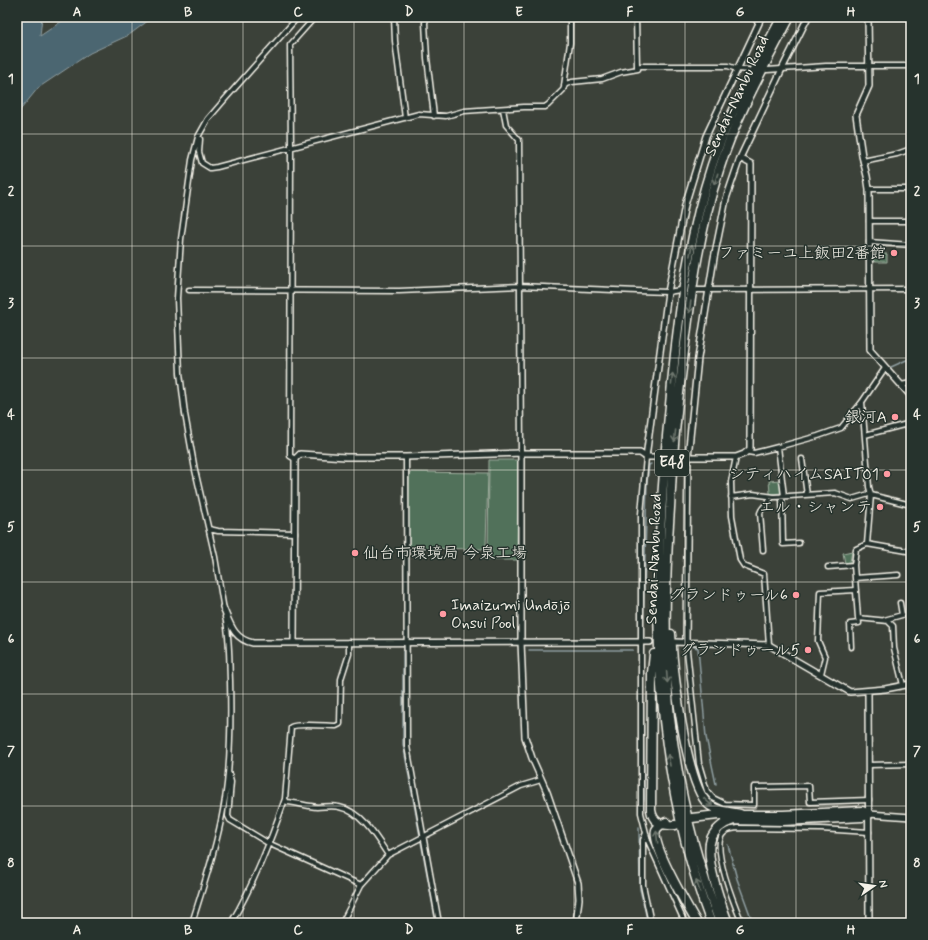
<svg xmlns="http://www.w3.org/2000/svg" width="928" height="940" font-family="Mynerve,'Klee One',sans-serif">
	<rect width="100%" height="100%" fill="#3b4139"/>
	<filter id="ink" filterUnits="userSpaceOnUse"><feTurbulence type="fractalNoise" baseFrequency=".025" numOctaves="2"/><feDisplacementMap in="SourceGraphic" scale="8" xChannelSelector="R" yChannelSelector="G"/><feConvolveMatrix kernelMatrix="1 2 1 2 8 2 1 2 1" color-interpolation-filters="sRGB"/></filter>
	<g filter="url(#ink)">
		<path fill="#51715a" stroke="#a2b1a1" d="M877,247L878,254H887V262H876L873,261V248Z
			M489,460H518L517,560H488Z
			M409,472L488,473L486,544L482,549L408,548Z
			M780,480L781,493L773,494L770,493L769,481Z
			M852,551L850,562L845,563L843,553Z"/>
		<path fill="#4c6671" stroke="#8f9ea1" d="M17,17H42L40,36L68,17H153L129,35L90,53L38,88L17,114Z"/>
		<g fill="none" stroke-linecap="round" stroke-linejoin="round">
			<path stroke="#8f9ea1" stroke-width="1.5" d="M891,367L911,358
				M643,631L647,483L649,465L651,464
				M694,647L698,648L706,737L716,784
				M403,650V744L436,923
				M529,650H633
				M643,655L644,800
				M639,827L640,889L648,923
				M728,845L737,879L753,923"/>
			<g stroke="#f4f1e8" stroke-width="7">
				<path id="minor" d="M394,17L395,41L405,118
					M428,17L426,18L425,23L427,58L434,116
					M636,17L637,67
					M759,23L762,17
					M767,70L826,66H911
					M564,86L570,43V17
					M503,109L506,125L519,140L521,453
					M198,137L200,139L199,152L202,163L210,168L217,167L419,114L446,116L464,111L524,107H545L548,105L563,90L565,85L566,84L572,82L602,79L621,72L638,69L637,67L641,66H728L737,69L748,70
					M863,161L897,154L911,149
					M869,189H911
					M869,221H911
					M869,242L911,245
					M189,290L399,291L520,286L637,291L668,292L680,290
					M697,290L911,289
					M901,385L911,383
					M862,402L869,487L871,495L911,505
					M865,435L911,423
					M778,447L784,496
					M748,452L754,453L778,447L818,436L841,428L862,402L885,368
					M406,457L407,746L439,923
					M646,457L641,514V813L648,841L685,923
					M736,457L731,482L732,516L740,560L744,566L764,574L769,645
					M295,459L290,456L291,147L290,45L315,17
					M802,459L807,495
					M782,496L783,544L799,543
					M731,497L753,494L774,497L835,493L852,499L869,494L871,495L867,544L856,549L854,565L858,618L888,621L893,626L894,648L903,685
					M209,529L218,531L295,533
					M867,544L907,551
					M763,550L760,513C762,506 768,504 772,497
					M828,567L854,565
					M855,578L898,575
					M224,610L215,557L195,470L185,414L180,373L177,298L181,239L192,160L198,137L208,119L226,98L298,17
					M884,620L902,615L900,603
					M686,641L699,764L707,791L713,798L725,804L754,805V787L809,786L810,802L869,800
					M349,642V654L341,679L340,724L336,726C327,726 297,723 291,727L285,799L287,802C297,803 307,806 317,807C324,807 332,805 339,807C361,811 377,838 388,855
					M851,647L850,624L859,623L858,618
					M821,674L825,657L818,641L820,592L856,590
					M869,765L911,764
					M229,774L231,782L228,816L230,820L268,843L361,885
					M646,833L643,840V885L651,923
					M192,923C204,884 217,846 224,805C231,766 231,720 230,680C229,659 230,637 225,617
					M231,923C254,884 270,842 285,799
					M342,923L361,885L388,855L521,786L541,780
					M742,923C735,906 712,850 722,835C726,829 732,829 738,828L821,829L869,832"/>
			</g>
			<g stroke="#f4f1e8" stroke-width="8">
				<path id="tertiary" d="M868,17L869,86L856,115L862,156L867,176L869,189L870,350L911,396
					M521,453V642L525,737L532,758L547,792L578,883L579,899L576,923
					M646,457L668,292L685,205L706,136L759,23L754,17
					M677,457H736L744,454L750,449L751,164L740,158
					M223,607C230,623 233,639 253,643L650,642
					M686,641L688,457L698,358L714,258L726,199L740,158L782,69L808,17
					M674,642L769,645L850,692L885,689L911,684
					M294,643L295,459L300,454L346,457H406L521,453H640L646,457H660
					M868,691L869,923
					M869,814L911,817"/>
			</g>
			<g stroke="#f4f1e8" stroke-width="11">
				<path id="motorway" d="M671,634C673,668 685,783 708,804C716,811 729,812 740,814
					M654,654L652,673L651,810C653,824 663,826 675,825
					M692,818L718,815H783L862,811L869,814
					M725,820L783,821L862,817L869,814
					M666,822C662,824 658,826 656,830C651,846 688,907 697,923
					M711,923C647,754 652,581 670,405C677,326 687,241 712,165C729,113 756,65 782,17
					M720,923C695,858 678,788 670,718C663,648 665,578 670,508C672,461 676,414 682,368C690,301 698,234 719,170C736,116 764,67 790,17
					M728,923C721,904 704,857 711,839C714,831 723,823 731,821"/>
			</g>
			<use href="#minor" stroke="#26332d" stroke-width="4"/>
			<use href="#tertiary" stroke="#26332d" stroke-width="5"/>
			<use href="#motorway" stroke="#26332d" stroke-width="8"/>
		</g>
		<defs><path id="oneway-shaft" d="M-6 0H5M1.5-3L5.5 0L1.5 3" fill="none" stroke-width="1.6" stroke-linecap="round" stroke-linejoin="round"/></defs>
		<g stroke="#6e766e">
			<use href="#oneway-shaft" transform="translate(716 179) rotate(107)"/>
			<use href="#oneway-shaft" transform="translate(691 250) rotate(-79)"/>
			<use href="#oneway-shaft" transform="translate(690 307) rotate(98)"/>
			<use href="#oneway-shaft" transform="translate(672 379) rotate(-84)"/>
			<use href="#oneway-shaft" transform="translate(675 436) rotate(96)"/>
			<use href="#oneway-shaft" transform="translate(667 677) rotate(86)"/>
			<use href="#oneway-shaft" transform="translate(669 760) rotate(-100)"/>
			<use href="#oneway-shaft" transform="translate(708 802) rotate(42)"/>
			<use href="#oneway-shaft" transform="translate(657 837) rotate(-96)"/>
			<use href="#oneway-shaft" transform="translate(698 886) rotate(-109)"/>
		</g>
	</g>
	<path fill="none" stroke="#f4f1e8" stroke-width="1" stroke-opacity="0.55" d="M132,17V923M243,17V923M354,17V923M464,17V923M574,17V923M685,17V923M796,17V923M17,134H911M17,246H911M17,358H911M17,470H911M17,582H911M17,694H911M17,806H911"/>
	<g fill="#ff9aa2" stroke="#26332d" stroke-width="1.5">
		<circle cx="894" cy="253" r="4"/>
		<circle cx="895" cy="417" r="4"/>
		<circle cx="887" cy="474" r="4"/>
		<circle cx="880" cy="507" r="4"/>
		<circle cx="355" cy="553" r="4"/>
		<circle cx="796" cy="595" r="4"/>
		<circle cx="443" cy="614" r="4"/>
		<circle cx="808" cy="650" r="4"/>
	</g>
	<g text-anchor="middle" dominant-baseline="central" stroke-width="3" stroke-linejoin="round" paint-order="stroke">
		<rect fill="#26332d" stroke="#b6b8b0" stroke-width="1" x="655" y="450" width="34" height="26" rx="3"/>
		<g font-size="15" font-weight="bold" fill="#f4f1e8">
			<text x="672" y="463">E48</text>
		</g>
		<g font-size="16" fill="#f4f1e8" stroke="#26332d">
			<text transform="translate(737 96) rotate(-65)">Sendai-Nanbu Road</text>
			<text transform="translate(654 559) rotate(-88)">Sendai-Nanbu Road</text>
		</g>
		<g font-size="16" fill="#f4f1e8" stroke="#26332d" text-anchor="end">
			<text x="886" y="253">ファミーユ上飯田2番館</text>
			<text x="887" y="417">銀河A</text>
			<text x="879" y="474">シティハイムSAITO1</text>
			<text x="872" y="507">エル・シャンテ</text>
			<text x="363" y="553" text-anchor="start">仙台市環境局 今泉工場</text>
			<text x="788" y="595">グランドゥール6</text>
			<text x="451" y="605" text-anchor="start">Imaizumi Undōjō<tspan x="451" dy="18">Onsui Pool</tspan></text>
			<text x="800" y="650">グランドゥール5</text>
		</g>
	</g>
	<rect width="928" height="940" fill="none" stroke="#26332d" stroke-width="44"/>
	<g transform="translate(874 886) rotate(77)" stroke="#26332d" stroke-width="3" paint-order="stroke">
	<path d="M0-3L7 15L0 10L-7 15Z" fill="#f4f1e8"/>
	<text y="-6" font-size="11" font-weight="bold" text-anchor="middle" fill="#f4f1e8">N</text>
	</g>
	<rect x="22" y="22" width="884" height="896" fill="none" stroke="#f4f1e8" stroke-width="1.5"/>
	<g font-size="13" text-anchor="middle" font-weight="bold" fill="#f4f1e8">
		<text x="77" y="16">A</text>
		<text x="188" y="16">B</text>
		<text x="298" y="16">C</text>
		<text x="409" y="16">D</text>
		<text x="519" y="16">E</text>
		<text x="630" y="16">F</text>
		<text x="740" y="16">G</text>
		<text x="851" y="16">H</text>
		<text x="11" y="83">1</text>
		<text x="917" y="83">1</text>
		<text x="11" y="195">2</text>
		<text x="917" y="195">2</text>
		<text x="11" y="307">3</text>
		<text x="917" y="307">3</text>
		<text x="11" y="419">4</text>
		<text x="917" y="419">4</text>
		<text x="11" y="531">5</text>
		<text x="917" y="531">5</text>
		<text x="11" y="643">6</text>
		<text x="917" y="643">6</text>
		<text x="11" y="755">7</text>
		<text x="917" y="755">7</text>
		<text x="11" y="867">8</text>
		<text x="917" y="867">8</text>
		<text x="77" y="934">A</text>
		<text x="188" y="934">B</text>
		<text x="298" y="934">C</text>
		<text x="409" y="934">D</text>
		<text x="519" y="934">E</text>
		<text x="630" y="934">F</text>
		<text x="740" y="934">G</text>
		<text x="851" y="934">H</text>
	</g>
</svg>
